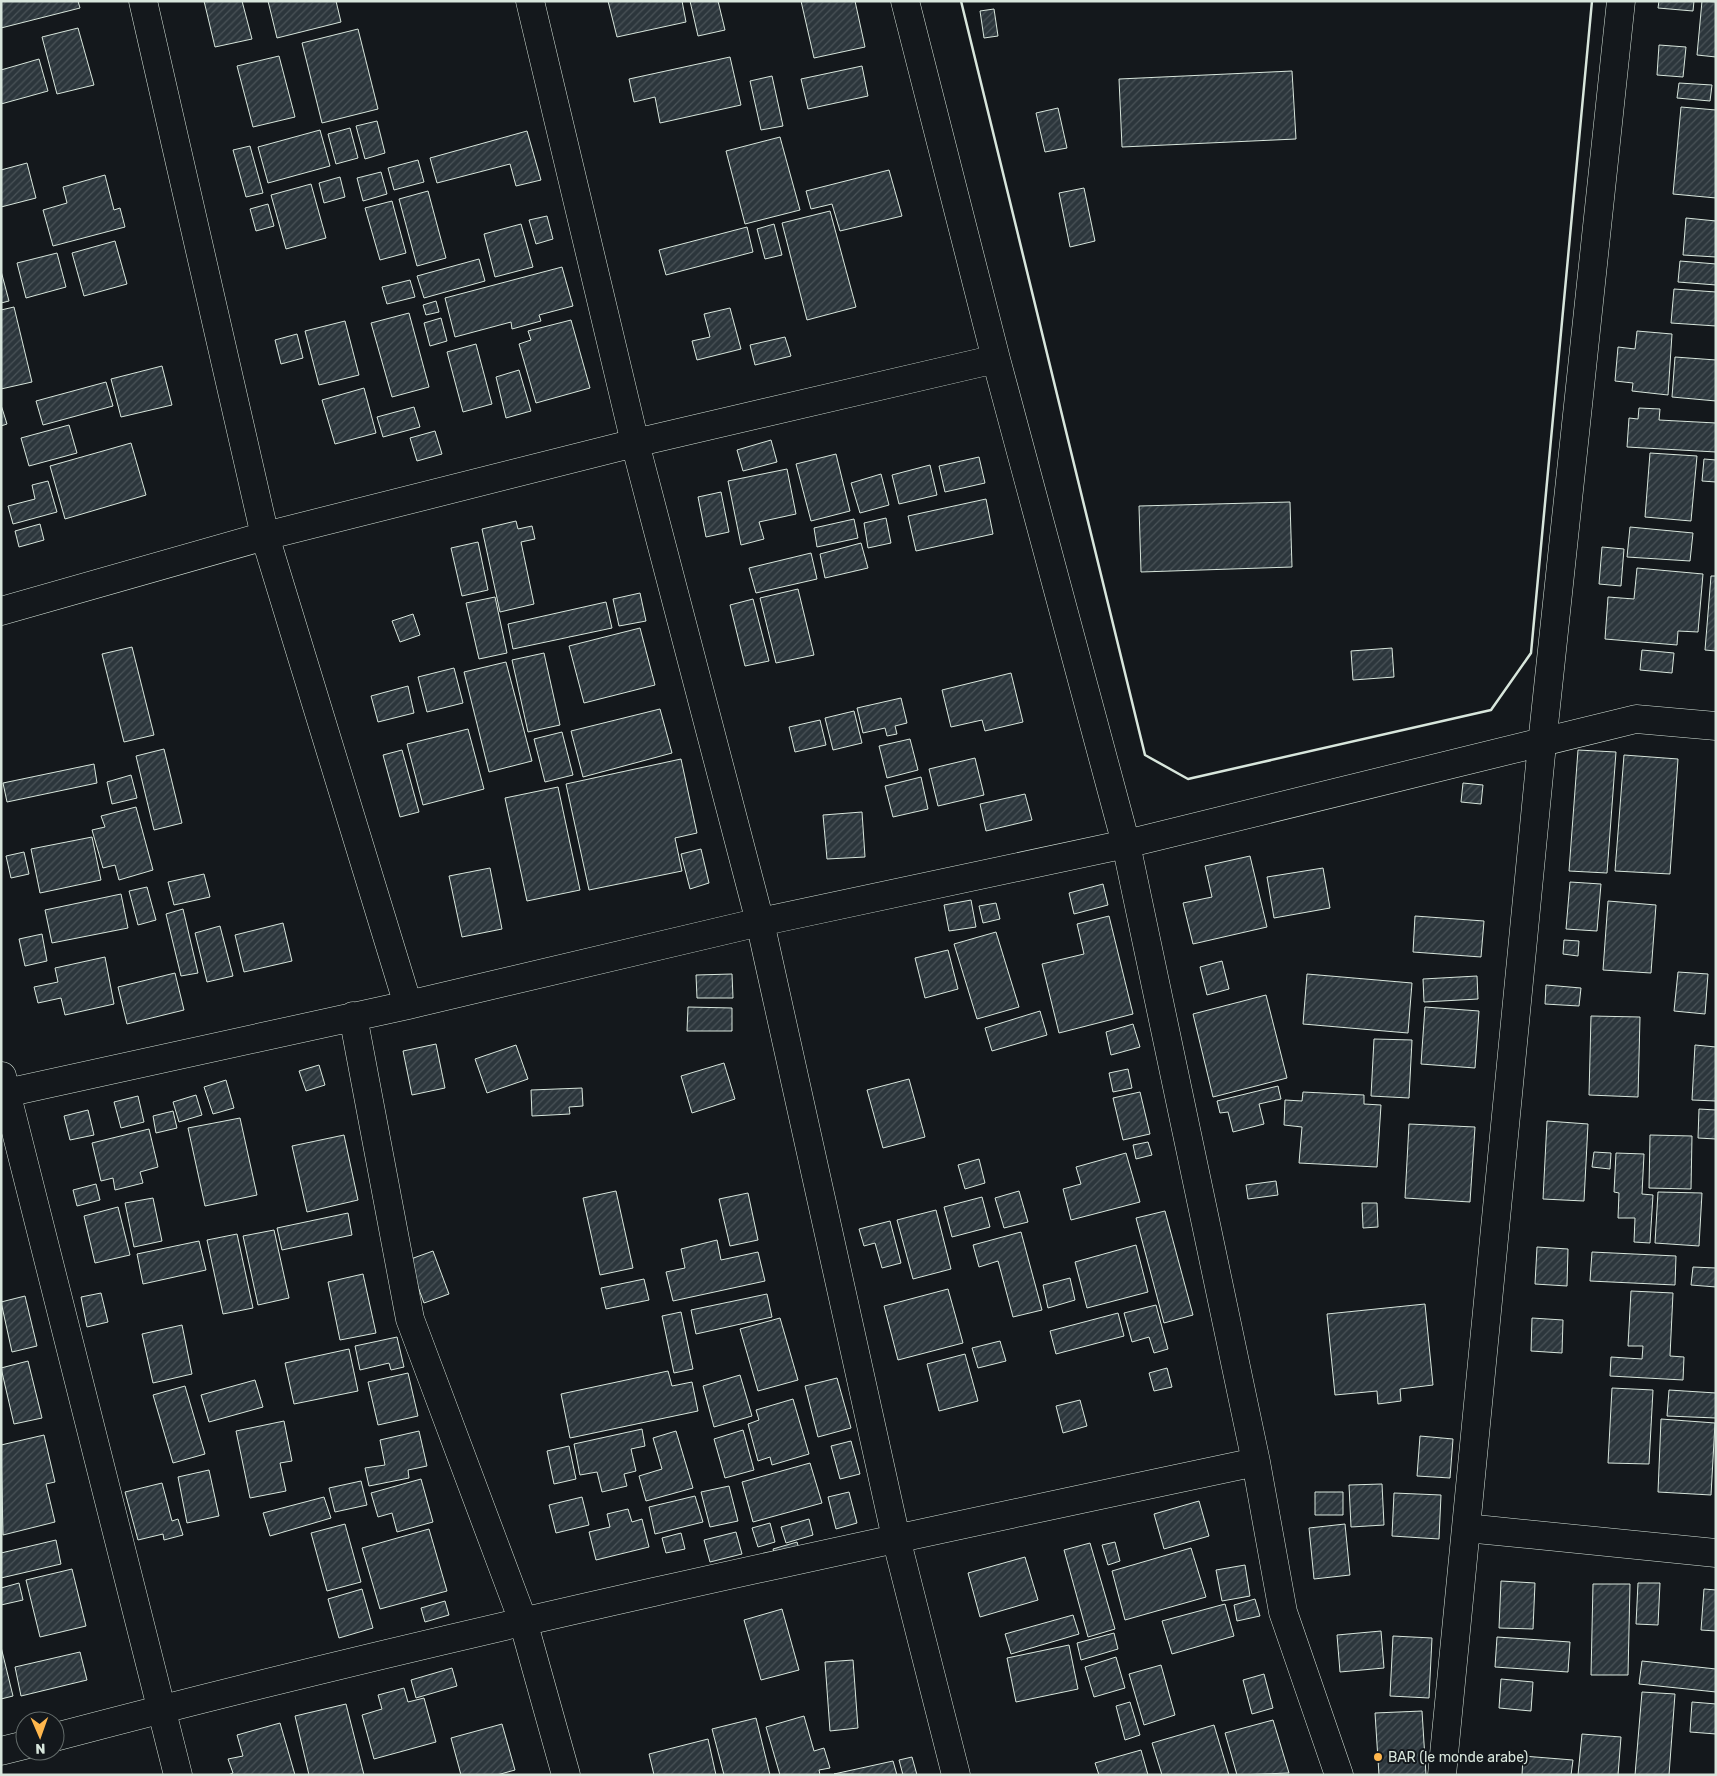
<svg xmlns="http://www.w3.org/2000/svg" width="1717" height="1776" font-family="Rubik,sans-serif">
	<defs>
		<pattern id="building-hatch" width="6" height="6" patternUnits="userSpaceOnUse" patternTransform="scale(1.25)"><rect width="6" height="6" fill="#2c363c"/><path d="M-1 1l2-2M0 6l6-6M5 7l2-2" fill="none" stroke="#4a5358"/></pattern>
	</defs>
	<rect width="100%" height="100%" fill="#14181c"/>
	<path fill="url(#building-hatch)" stroke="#d8e6dc" d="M1,1H78L80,8L1,28Z
		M204,1H242L252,39L215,47Z
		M268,1H336L341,22L277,38Z
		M608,1H682L686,22L617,37Z
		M690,1H718L725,30L698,36Z
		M801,1H855L865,47L814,58Z
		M1659,1H1694L1693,11L1658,8Z
		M1702,1L1716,2V57L1697,55Z
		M994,9L998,36L984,38L980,11Z
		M78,28L94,85L57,94L42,37Z
		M358,29L378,109L322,123L302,43Z
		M1659,45L1686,47L1683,77L1657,75Z
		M279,56L295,117L253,127L237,66Z
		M730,57L741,105L660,123L655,97L634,102L629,79Z
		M39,59L48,91L1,104V70Z
		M862,66L868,96L808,109L801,79Z
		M1292,71L1296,139L1122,147L1119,79Z
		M772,76L783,126L761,130L750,81Z
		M1679,83L1712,85L1710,101L1677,98Z
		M1681,107L1716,110V198L1673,194Z
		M1058,108L1067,148L1045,152L1036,113Z
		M377,121L385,153L365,159L356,126Z
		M350,128L358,158L336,164L328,134Z
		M320,130L330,166L268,183L258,147Z
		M527,131L541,180L516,186L510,164L437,183L430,158Z
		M780,137L800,210L745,224L726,151Z
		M250,146L263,193L246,197L233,150Z
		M418,160L424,182L394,190L388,168Z
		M27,163L36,198L1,207V170Z
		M889,170L902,216L840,231L832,204L811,209L806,191Z
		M381,172L387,194L363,201L357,178Z
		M105,175L114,210L120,208L125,227L53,246L43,210L67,203L63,187Z
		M340,177L345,197L324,203L319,183Z
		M311,184L326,238L286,249L271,195Z
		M1084,188L1095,241L1070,247L1059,193Z
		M428,191L446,258L417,266L399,199Z
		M392,201L406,253L380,260L365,208Z
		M268,204L274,226L256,231L250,209Z
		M830,211L856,307L807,320L782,223Z
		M547,216L553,239L536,244L529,220Z
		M1686,218L1716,221V257L1683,255Z
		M521,224L533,267L495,277L484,234Z
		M774,224L782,255L765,259L757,229Z
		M747,227L753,252L666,275L659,250Z
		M115,241L127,284L84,296L72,253Z
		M57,253L66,287L26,298L17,263Z
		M479,259L485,281L424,298L417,276Z
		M1680,261L1716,264V285L1678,282Z
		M562,267L573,306L539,315L541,321L512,329L511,322L455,337L445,298Z
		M1,271L9,301L1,303Z
		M410,280L415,297L387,304L382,287Z
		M1674,289L1716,292V326L1671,323Z
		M436,301L439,312L426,315L423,305Z
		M14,307L32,382L1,389V310Z
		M730,308L741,349L697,360L692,341L710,337L704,314Z
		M409,313L429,387L392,397L371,323Z
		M441,318L447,341L430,346L424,323Z
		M571,320L590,388L536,403L519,344L531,340L528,331Z
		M345,321L359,375L319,385L305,331Z
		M1637,331L1672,334L1668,395L1632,391L1633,383L1615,381L1618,347L1635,349Z
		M297,334L303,358L281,364L275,340Z
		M785,337L791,356L755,365L750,345Z
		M476,344L492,404L463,412L447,352Z
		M1675,357L1716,360V401L1672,397Z
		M162,366L172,405L121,417L111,379Z
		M519,370L531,411L506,418L496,377Z
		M106,382L113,406L43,425L36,401Z
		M364,388L376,433L335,444L322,400Z
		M1,405L7,424L1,426Z
		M414,407L420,427L383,437L377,417Z
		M1639,408L1660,409L1659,420L1716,423V452L1627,447L1629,418L1638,419Z
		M69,425L77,453L29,466L21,438Z
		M435,431L442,454L417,461L410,438Z
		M771,440L777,462L743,471L737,450Z
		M131,443L146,495L65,519L50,466Z
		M1650,453L1697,456L1691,521L1645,517Z
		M836,454L850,511L811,521L796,464Z
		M979,457L985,483L945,492L939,466Z
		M1704,459L1716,460V482L1702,481Z
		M930,465L937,495L899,504L892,475Z
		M787,469L796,514L759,522L764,539L741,545L728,481Z
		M881,474L889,505L860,513L851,483Z
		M48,481L57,512L13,524L8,506L35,499L32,485Z
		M721,492L729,532L706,537L698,497Z
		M986,499L993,534L916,551L908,516Z
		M1290,502L1292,567L1141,572L1139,506Z
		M886,518L891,543L868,548L864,523Z
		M854,519L858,538L817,547L814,528Z
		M516,521L518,529L532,526L535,539L521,542L534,604L500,612L482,529Z
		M40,524L44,540L19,547L15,531Z
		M1630,527L1693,533L1690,561L1627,557Z
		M478,542L488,590L462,596L451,548Z
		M861,543L868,568L825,578L820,554Z
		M1602,547L1624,549L1621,586L1599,584Z
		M811,553L817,579L756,593L749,568Z
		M1637,568L1703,574L1698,632L1678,631L1677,645L1605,639L1608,597L1634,599Z
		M1711,576H1716V651L1705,650Z
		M798,589L814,655L776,663L760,598Z
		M640,593L646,621L619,626L613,599Z
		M495,597L507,653L479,659L466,603Z
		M753,599L769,661L745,666L730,605Z
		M606,602L612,628L513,649L508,624Z
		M413,614L420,635L400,642L392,621Z
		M640,628L655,685L584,703L569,646Z
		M132,647L154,735L124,742L102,654Z
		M1392,648L1394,677L1353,680L1351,651Z
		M1642,650L1674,653L1672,673L1640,670Z
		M544,653L560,725L528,732L512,660Z
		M506,662L532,761L489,772L464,672Z
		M454,668L463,703L427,712L418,677Z
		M1011,673L1023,722L985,731L982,720L951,727L942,690Z
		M408,686L414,713L378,722L371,696Z
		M901,698L907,723L895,726L897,734L887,736L885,728L863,733L857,708Z
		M660,709L672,753L583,777L571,731Z
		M854,711L862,743L833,750L825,718Z
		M820,720L826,745L795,752L789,727Z
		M468,729L484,789L423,805L407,744Z
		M562,732L573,775L545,782L534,739Z
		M910,739L918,770L887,778L879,746Z
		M164,749L182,823L154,830L136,756Z
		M402,750L419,812L400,817L383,755Z
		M1578,750L1616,752L1607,873L1569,871Z
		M1624,755L1678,759L1670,874L1615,871Z
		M975,758L984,795L938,806L929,769Z
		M681,759L697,833L675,838L682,871L589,890L566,784Z
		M94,764L97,783L7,802L3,783Z
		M131,775L137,798L112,804L107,782Z
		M921,777L928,809L893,817L885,786Z
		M1463,783L1483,785L1481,804L1461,802Z
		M558,787L580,890L527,901L505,798Z
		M1025,794L1032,820L986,831L980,804Z
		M136,807L153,870L119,880L115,865L103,868L92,830L105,827L101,816Z
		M862,812L865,857L827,859L823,815Z
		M92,837L101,880L40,893L31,849Z
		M701,849L709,883L690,889L681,854Z
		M24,852L29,874L11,878L6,856Z
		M1250,856L1267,927L1193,944L1183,903L1212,897L1205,866Z
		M490,868L502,929L462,937L449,876Z
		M1323,868L1330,908L1274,918L1267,877Z
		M204,874L210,897L174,905L168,882Z
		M1570,882L1601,884L1597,931L1566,929Z
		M1103,884L1108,905L1074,914L1069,893Z
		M147,887L156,920L138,925L129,891Z
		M121,894L128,928L52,943L45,910Z
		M971,900L976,927L949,931L944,905Z
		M1608,901L1656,905L1651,973L1603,970Z
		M996,903L1000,919L983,923L979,906Z
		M183,909L198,973L181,976L166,914Z
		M1109,916L1133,1014L1059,1033L1042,964L1084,954L1077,924Z
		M1415,916L1484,921L1481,957L1413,952Z
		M283,923L292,961L244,972L235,935Z
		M220,926L233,976L207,982L195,933Z
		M996,932L1019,1007L977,1019L954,944Z
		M42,934L47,961L25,966L19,939Z
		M1564,940L1579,941L1578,956L1563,954Z
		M948,950L958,989L925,998L915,958Z
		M105,957L114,1004L65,1015L61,998L38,1003L34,987L58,982L55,968Z
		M1222,961L1229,989L1207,995L1200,967Z
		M1678,972L1708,974L1705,1014L1674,1011Z
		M175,973L184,1010L127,1024L118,987Z
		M732,974L733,998H697L696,975Z
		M1307,974L1412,983L1408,1033L1303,1024Z
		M1477,976L1478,999L1424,1002L1423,979Z
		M1546,985L1581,988L1579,1006L1545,1004Z
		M1266,995L1287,1078L1213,1097L1193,1014Z
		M688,1007L732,1008V1031H687Z
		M1425,1007L1479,1011L1475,1068L1421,1064Z
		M1040,1011L1047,1035L992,1051L985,1028Z
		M1591,1016L1640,1017L1638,1097L1589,1095Z
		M1133,1024L1140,1047L1111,1055L1106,1032Z
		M1374,1039L1412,1040L1409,1098L1371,1096Z
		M436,1044L445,1088L412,1095L403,1051Z
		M516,1045L528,1079L487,1093L475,1059Z
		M1695,1045L1716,1047V1101L1692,1100Z
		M724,1063L735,1099L692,1113L681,1076Z
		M319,1065L325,1085L306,1091L299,1071Z
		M1128,1069L1132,1088L1113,1092L1109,1073Z
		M909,1079L925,1137L883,1148L867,1090Z
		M226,1080L234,1108L213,1114L204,1087Z
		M1278,1086L1281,1099L1259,1104L1264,1124L1233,1132L1228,1112L1220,1113L1217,1101Z
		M582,1088L583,1106L569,1107L570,1114L532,1116L531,1090Z
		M1140,1092L1150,1134L1123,1140L1113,1098Z
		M1303,1092L1364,1095V1104L1381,1105L1377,1167L1299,1163L1302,1127L1284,1125L1285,1100L1302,1101Z
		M196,1095L202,1115L179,1122L173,1102Z
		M138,1096L144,1122L121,1128L114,1102Z
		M1699,1109L1716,1110V1139L1698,1138Z
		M88,1110L94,1135L70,1140L64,1116Z
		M173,1111L177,1128L156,1133L153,1116Z
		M240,1118L257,1195L205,1206L188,1128Z
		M1547,1121L1588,1124L1584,1201L1543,1199Z
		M1409,1124L1475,1127L1470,1202L1405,1198Z
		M149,1129L158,1167L140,1172L143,1183L115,1190L113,1178L101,1181L92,1143Z
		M344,1135L358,1200L307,1212L292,1146Z
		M1650,1135L1692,1136L1691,1189L1649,1188Z
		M1148,1142L1152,1155L1136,1159L1133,1145Z
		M1594,1152L1611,1153L1610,1169L1592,1167Z
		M1126,1153L1140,1202L1071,1220L1063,1189L1081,1184L1076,1167Z
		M1616,1153L1644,1154L1642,1194L1653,1195L1650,1243L1634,1242L1635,1218H1618L1619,1193L1614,1192Z
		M979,1159L985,1183L965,1189L958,1165Z
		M1276,1181L1278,1195L1248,1199L1246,1185Z
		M96,1184L100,1200L77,1206L73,1190Z
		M616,1191L633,1268L600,1275L583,1198Z
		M1019,1191L1028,1222L1004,1228L995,1198Z
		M1658,1192L1702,1193L1699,1246L1655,1243Z
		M748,1193L758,1240L730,1246L719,1199Z
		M982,1197L990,1227L952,1237L944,1207Z
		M153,1198L162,1241L134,1247L125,1203Z
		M1362,1203H1377L1378,1227L1363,1228Z
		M118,1207L130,1255L95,1263L84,1216Z
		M936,1210L951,1269L913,1279L897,1220Z
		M1165,1211L1193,1315L1164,1323L1136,1218Z
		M348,1213L352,1235L282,1250L277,1228Z
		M890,1221L901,1263L882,1268L875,1243L864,1246L859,1229Z
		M274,1230L289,1298L258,1305L243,1236Z
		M1021,1232L1042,1310L1013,1317L998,1261L979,1267L973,1245Z
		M237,1234L253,1308L223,1314L207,1240Z
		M717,1240L721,1260L758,1252L765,1281L673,1301L666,1272L685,1268L681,1249Z
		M199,1241L206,1270L143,1284L137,1254Z
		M1136,1245L1148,1292L1087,1308L1075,1262Z
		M1537,1247L1568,1249L1567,1286L1535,1284Z
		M433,1251L449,1294L424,1303L408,1260Z
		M1592,1252L1676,1256L1675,1285L1590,1281Z
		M1693,1267L1716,1268V1287L1691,1285Z
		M363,1274L376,1333L340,1340L328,1282Z
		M1070,1278L1075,1300L1048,1308L1043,1285Z
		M644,1279L649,1300L606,1309L601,1288Z
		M948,1289L963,1343L898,1360L884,1306Z
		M1631,1291L1673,1293L1670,1356L1684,1357L1683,1380L1610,1376L1611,1357L1642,1359L1643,1346H1628Z
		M101,1293L108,1322L87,1327L81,1297Z
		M767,1294L772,1317L696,1334L691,1310Z
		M25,1296L37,1346L12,1352L1,1302Z
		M1425,1304L1433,1385L1400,1389L1401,1401L1378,1404L1377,1391L1335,1395L1327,1314Z
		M1156,1305L1168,1349L1154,1353L1149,1337L1132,1342L1124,1313Z
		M681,1312L693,1369L674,1373L662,1316Z
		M1118,1313L1124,1336L1056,1354L1050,1331Z
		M780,1318L798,1380L758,1391L740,1329Z
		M1532,1318L1563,1320L1562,1353L1531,1351Z
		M182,1325L192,1374L153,1383L142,1334Z
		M397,1337L404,1367L391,1370L389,1363L360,1370L355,1346Z
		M1000,1341L1006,1361L978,1368L972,1348Z
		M349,1349L358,1391L294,1404L285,1363Z
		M965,1354L978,1401L939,1411L927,1364Z
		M28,1361L42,1418L14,1424L1,1368Z
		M1167,1368L1172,1387L1154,1391L1149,1373Z
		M668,1371L672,1386L692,1382L698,1411L570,1438L561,1394Z
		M408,1373L418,1416L378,1425L368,1382Z
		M740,1375L752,1416L714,1427L703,1386Z
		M837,1378L851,1428L818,1437L805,1386Z
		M255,1380L263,1407L209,1422L201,1395Z
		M185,1386L205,1454L173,1463L153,1395Z
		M1612,1388L1653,1390L1649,1464L1608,1463Z
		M1669,1390L1716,1393V1418L1667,1416Z
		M793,1399L809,1454L772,1465L770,1457L758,1461L748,1424L759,1420L756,1410Z
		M1080,1400L1087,1426L1063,1433L1056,1406Z
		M1661,1419L1715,1423L1711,1495L1658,1492Z
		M284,1421L292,1461L280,1463L286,1491L250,1498L236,1431Z
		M642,1429L645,1446L631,1449L636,1471L624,1474L627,1486L602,1492L597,1472L580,1475L574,1444Z
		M743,1430L754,1470L725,1478L714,1439Z
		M419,1431L427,1466L408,1470L409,1478L369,1486L365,1468L385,1465L380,1440Z
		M676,1431L693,1488L646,1501L639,1476L662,1469L653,1438Z
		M44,1435L55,1482L46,1484L55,1522L3,1535L1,1445Z
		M1420,1436L1453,1439L1450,1478L1417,1476Z
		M851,1441L860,1474L840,1479L831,1446Z
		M569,1446L576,1479L554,1484L547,1451Z
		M810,1463L822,1503L753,1522L742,1482Z
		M209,1470L219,1516L187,1523L178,1477Z
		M421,1479L433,1522L397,1532L392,1513L378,1517L371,1493Z
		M361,1481L367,1505L335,1512L329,1488Z
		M162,1483L172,1521L178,1519L183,1535L164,1540L163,1534L138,1540L125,1492Z
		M1382,1484L1384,1525L1351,1527L1349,1485Z
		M729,1486L738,1521L710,1527L701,1492Z
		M849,1492L857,1523L836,1529L828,1497Z
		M1315,1492H1343V1515H1315Z
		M1394,1493L1441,1495L1439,1539L1392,1536Z
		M695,1496L703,1522L655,1534L649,1507Z
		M324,1497L331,1518L270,1536L263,1513Z
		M582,1497L589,1525L556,1533L549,1505Z
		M1199,1501L1209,1536L1164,1549L1154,1514Z
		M628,1509L632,1522L642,1519L649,1547L596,1560L589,1532L610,1527L607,1514Z
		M809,1519L813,1535L786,1543L781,1527Z
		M770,1523L775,1542L758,1547L752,1528Z
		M345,1524L361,1582L327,1591L311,1533Z
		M1345,1524L1350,1575L1314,1579L1309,1528Z
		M429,1529L447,1591L380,1609L362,1548Z
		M736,1532L742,1554L710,1562L704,1540Z
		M681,1533L685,1549L666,1553L662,1538Z
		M56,1540L61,1564L1,1578V1553Z
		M797,1542L800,1552L776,1559L773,1549Z
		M1115,1542L1120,1561L1108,1565L1102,1545Z
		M1090,1543L1115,1629L1088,1637L1064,1550Z
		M1191,1548L1206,1597L1125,1620L1112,1571Z
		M1025,1557L1038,1600L980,1617L968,1573Z
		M1245,1565L1250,1596L1222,1601L1216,1570Z
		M72,1569L86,1626L40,1637L26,1580Z
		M1501,1581L1535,1583L1533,1629L1499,1628Z
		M19,1583L23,1600L1,1605V1588Z
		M1638,1583H1660L1658,1625L1636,1624Z
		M1593,1584H1630L1628,1675H1591Z
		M362,1589L373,1628L339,1638L328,1599Z
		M1704,1589L1716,1590V1631L1701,1630Z
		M1255,1599L1260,1616L1237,1621L1234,1605Z
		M445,1601L449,1615L425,1622L421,1608Z
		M1225,1604L1234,1636L1172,1654L1162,1621Z
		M782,1609L799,1670L761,1680L744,1620Z
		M1073,1615L1079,1634L1011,1654L1005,1634Z
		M1381,1631L1384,1668L1340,1672L1337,1635Z
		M1114,1633L1118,1649L1081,1660L1077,1643Z
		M1393,1636L1432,1638L1429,1698L1390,1696Z
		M1497,1637L1570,1642L1568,1672L1495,1667Z
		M1069,1645L1078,1689L1016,1702L1007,1658Z
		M1,1647L13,1696L1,1699Z
		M80,1652L87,1680L21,1696L15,1667Z
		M1116,1657L1125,1688L1094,1697L1085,1667Z
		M853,1660L858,1728L830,1731L825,1662Z
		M1642,1661L1716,1669V1692L1639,1684Z
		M1161,1665L1175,1715L1144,1725L1129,1674Z
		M452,1668L457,1686L416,1698L411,1680Z
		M1264,1674L1273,1708L1252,1714L1243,1680Z
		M1501,1679L1533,1682L1531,1711L1499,1708Z
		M404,1688L408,1702L424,1698L436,1742L374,1759L362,1715L382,1709L378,1695Z
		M1642,1692L1675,1694L1669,1775H1635Z
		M1130,1702L1140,1735L1125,1740L1116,1706Z
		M1692,1702L1716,1704V1734L1690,1732Z
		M346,1704L364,1775H309L295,1716Z
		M1422,1711L1426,1775H1379L1375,1713Z
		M804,1716L814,1751L824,1748L830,1768L819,1770L820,1775H780L766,1727Z
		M756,1718L770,1775H724L712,1729Z
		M1273,1720L1289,1773L1237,1775L1225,1733Z
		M280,1723L295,1775H228L233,1773L228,1759L243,1756L237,1735Z
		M502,1724L515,1770L497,1775H461L451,1738Z
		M1214,1725L1229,1775H1162L1152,1743Z
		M1582,1734L1621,1737L1618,1775H1578Z
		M708,1739L716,1775H654L649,1754Z
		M1141,1750L1148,1775H1099L1095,1763Z
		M1523,1756L1573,1760L1571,1775H1522Z
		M912,1757L917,1775H903L899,1760Z
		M893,1761L897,1775L834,1774Z"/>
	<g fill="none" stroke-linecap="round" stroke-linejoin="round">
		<g stroke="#d8e6dc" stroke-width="29">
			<path id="minor" d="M143,1L265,536L408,1005
				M530,1L635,443L760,922L896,1538L956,1775
				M905,1L996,359L1126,844L1256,1462L1283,1612L1339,1775
				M1,611L265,536L635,443L996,359
				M353,1016L410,1319L523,1621L566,1775
				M2,1076L178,1775
				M1,1094L408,1005L760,922L1126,844L1636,719L1716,726
				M1466,1528L1716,1553
				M55,1737C452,1632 854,1547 1256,1462
				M1,1751L25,1745
				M1442,1775L1542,744L1621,1"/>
		</g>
		<use href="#minor" stroke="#14181c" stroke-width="28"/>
		<path stroke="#d8e6dc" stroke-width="2.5" d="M961,1L1145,755L1188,779L1491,710L1531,653L1592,1"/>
	</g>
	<circle fill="#ffb74d" stroke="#14181c" stroke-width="2" cx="1378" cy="1757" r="5"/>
	<g text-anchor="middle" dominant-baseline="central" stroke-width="4" stroke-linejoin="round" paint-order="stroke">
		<g font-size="14" fill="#d8e6dc" stroke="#14181c" text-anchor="start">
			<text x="1388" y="1757">BAR (le monde arabe)</text>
		</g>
	</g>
	<rect width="1717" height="1776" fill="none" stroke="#d8e6dc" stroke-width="5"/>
	<g transform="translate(40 1736) rotate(178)"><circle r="24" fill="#14181c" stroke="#626a69"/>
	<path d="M0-4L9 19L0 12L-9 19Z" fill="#ffb74d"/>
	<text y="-8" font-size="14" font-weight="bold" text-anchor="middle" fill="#d8e6dc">N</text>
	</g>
</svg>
